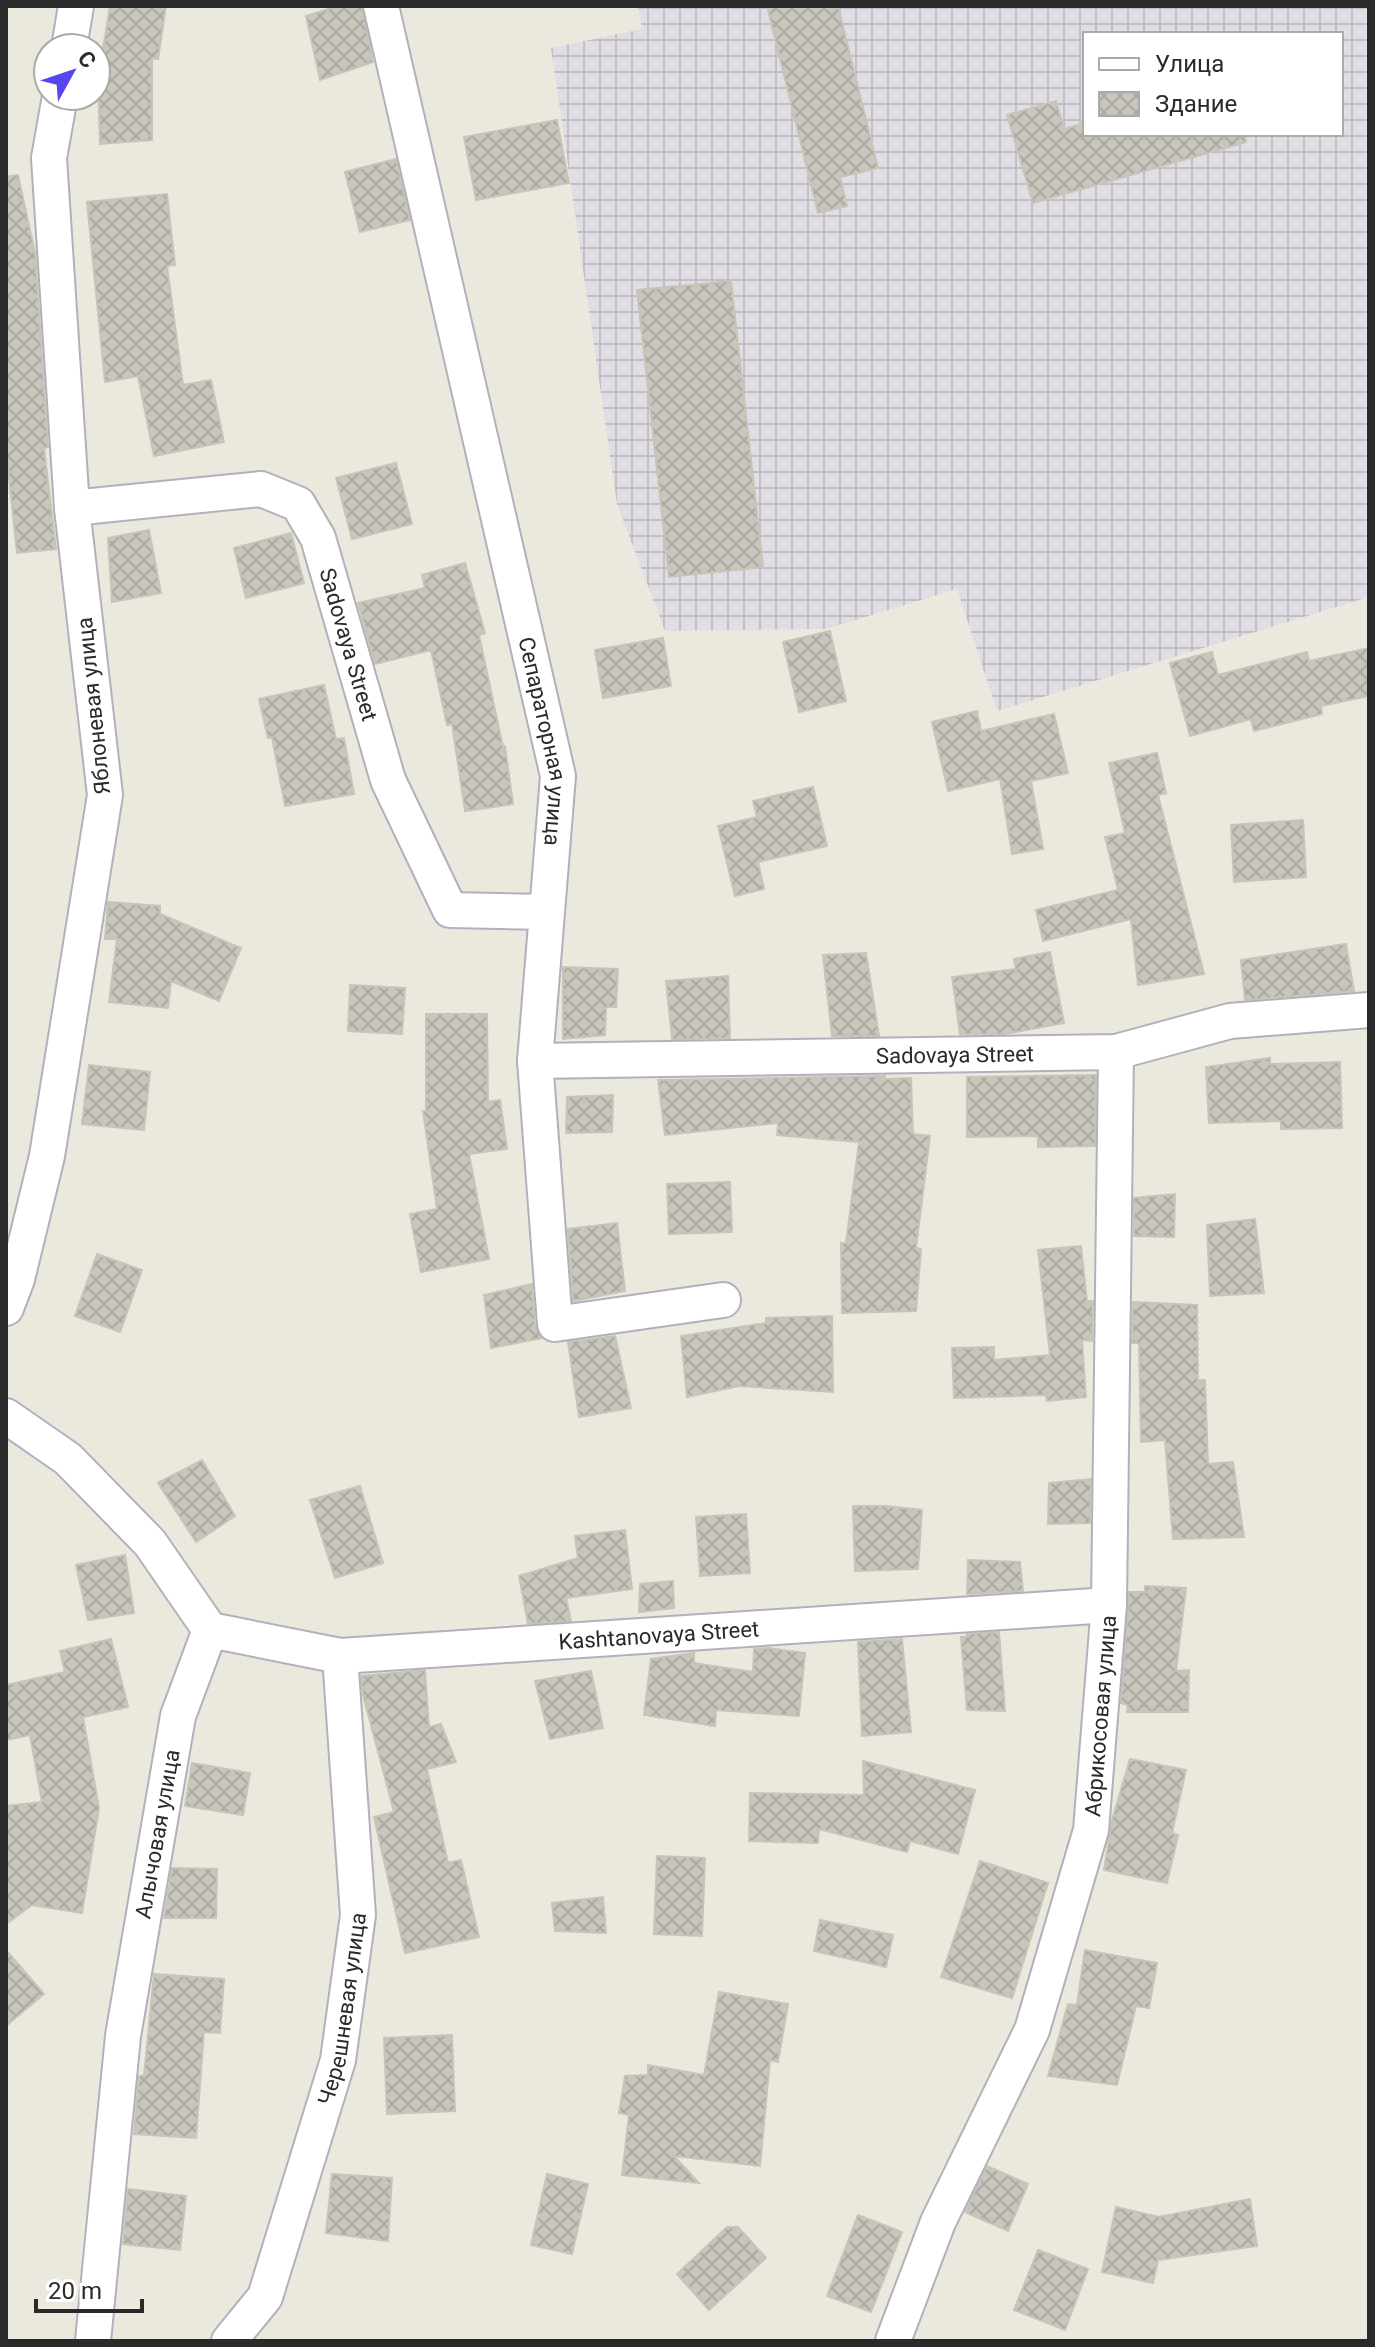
<svg xmlns="http://www.w3.org/2000/svg" width="1375" height="2347" font-family="Roboto,sans-serif">
  <style>
    .industrial { fill: url(#industrial-grid); fill-rule: evenodd }
    .building { fill: url(#building-cross-hatch); stroke: #c7c5b7; stroke-width: 2 }
    .lines { fill: none; stroke-linecap: round; stroke-linejoin: round }
    .minor-casing { stroke: #b2b0bd; stroke-width: 38 }
    .minor { stroke: #fff; stroke-width: 34 }
    .labels { text-anchor: middle; stroke-width: 6; stroke-linejoin: round; paint-order: stroke }
    .street-label { font-size: 22px; fill: #2a2a2a; stroke: #fff }
  </style>
  <defs>
    <pattern id="industrial-grid" width="8" height="8" patternUnits="userSpaceOnUse" patternTransform="scale(2)"><rect width="8" height="8" fill="#e1dde4"/><path d="M0 4h8M4 0v8" fill="none" stroke="#c1bec4"/></pattern>
    <pattern id="building-cross-hatch" width="8" height="8" patternUnits="userSpaceOnUse" patternTransform="scale(2)"><rect width="8" height="8" fill="#c7c5bc"/><path d="M0 0l8 8M0 8l8-8" fill="none" stroke="#aba9a2"/></pattern>
  </defs>
  <rect width="100%" height="100%" fill="#ebe9dd"/>
  <path class="industrial" d="M638,6h731v591l-372,114 -40,-122 -131,40 -161,2 -48,-127 -66,-456 91,-19zM1085,34h256v100h-256z"/>
  <path class="building" d="M110,6h56l-8,53 -6,-1v82l-52,4 -2,-65z
    M338,6h24l11,56 -53,18 -14,-64z
    M767,6h71l40,162 -38,9 7,29 -29,7z
    M1056,101l8,28 21,-6v11h160l1,8 -213,61 -26,-88z
    M557,120l12,63 -93,17 -12,-63z
    M396,159l14,61 -50,12 -15,-60z
    M18,175l17,78 13,194 -4,1 12,101 -39,4 -11,-104v-272z
    M167,194l8,71 -8,1 16,119 28,-5 13,62 -70,14 -16,-80 -33,6 -18,-180z
    M731,281l32,286 -94,10 -32,-287z
    M396,463l16,61 -60,15 -16,-61z
    M149,530l12,63 -49,9 -4,-64z
    M291,533l13,50 -58,15 -12,-50z
    M465,563l20,70 -6,2 24,112 2,-1 8,58 -48,7 -13,-87 -5,1 -16,-75 -56,14 -17,-61 67,-15 -3,-13z
    M830,631l16,70 -47,11 -16,-70z
    M663,638l8,48 -68,12 -8,-48z
    M1369,648v48l-48,10 1,8 -68,17 -3,-12 -61,17 -20,-73 42,-11 6,23 89,-23 2,9z
    M324,685l12,54 8,-1 10,56 -69,12 -13,-69 -4,1 -9,-39z
    M977,711l4,20 73,-17 14,59 -37,8 12,68 -31,5 -12,-75 -52,12 -16,-69z
    M1157,753l9,40 -8,2 46,179 -66,11 -7,-66 -88,22 -7,-31 82,-20 -13,-53 20,-4 -16,-70z
    M813,787l14,59 -69,16 6,27 -29,7 -17,-70 39,-9 -4,-16z
    M1303,820l3,57 -72,5 -3,-57z
    M108,902l52,4v8l81,34 -22,53 -48,-20 -3,27 -59,-6 8,-63h-12z
    M1346,944l8,47 -109,9 -4,-40z
    M1050,952l14,71 -59,11h-45l-8,-57 64,-8 -2,-10z
    M866,953l13,83h-47l-9,-81z
    M563,967l55,2 -2,38h-10l-1,28 -42,4z
    M728,976l2,62 -58,1 -6,-58z
    M350,985l55,3 -3,46 -54,-3z
    M426,1014h61l1,88 12,-2 7,49 -38,5 20,105 -68,13 -11,-58 27,-5 -14,-98h3z
    M1270,1058v6l70,-2 2,66 -61,1v-8l-72,2 -3,-56z
    M89,1065l61,7 -6,58 -62,-6z
    M1096,1075l-1,71 -57,1v-11l-71,1v-60z
    M885,1076v3l26,-1 2,56 17,2 -14,112 5,1 -5,62 -74,2 -1,-70h5l13,-101 -82,-7 1,-12 -113,12 -7,-55z
    M613,1095l-1,37 -46,1 1,-36z
    M730,1182l2,50 -63,2 -2,-50z
    M1175,1194l-1,43 -40,-1v-38z
    M1255,1219l9,74 -54,3 -3,-71z
    M617,1223l8,68 -52,10 -5,-72z
    M1081,1246l6,55h6l-1,40 -10,-1 4,57 -39,4 -1,-6 -92,3 -2,-50 42,-1v13l56,-5 -12,-105z
    M97,1254l45,16 -22,62 -45,-16z
    M532,1284l3,42 7,12 -51,10 -7,-53z
    M1133,1302l64,3 1,75h7l3,84 25,-2 11,75 -71,2 -8,-99 -24,2 -2,-99h-7z
    M832,1316l1,76 -94,-6 -52,11 -6,-61 85,-13v-5z
    M615,1336l16,72 -52,9 -11,-75z
    M202,1460l33,56 -39,26 -38,-59z
    M1091,1479l-1,44 -42,1 1,-41z
    M360,1486l23,77 -48,15 -25,-78z
    M853,1506h33l36,4 -4,59 -63,2z
    M746,1514l4,59 -50,3 -4,-59z
    M625,1530l7,59 -66,9 5,23 -43,3 -9,-48 59,-18 -3,-22z
    M125,1555l9,58 -46,7 -12,-55z
    M968,1560l52,2 3,29 -56,3z
    M673,1581l1,27 -35,4 1,-28z
    M1145,1586l41,2 -10,83 13,-1 -1,42h-61l1,-7 -7,-2 8,-111h16z
    M999,1632l6,79 -38,-1 -6,-73h6v-3z
    M111,1639l17,68 -45,10 16,91 -17,105 -50,-8 -26,19v-118l36,-4 -12,-67 -24,5v-55l59,-13 -5,-21z
    M902,1639l9,93 -49,4 -4,-94z
    M768,1648l37,5 -6,63 -83,-6 -1,16 -71,-11 7,-56 43,-6v10l59,9 1,-23z
    M425,1670l4,57 12,-3 15,38 -29,7 21,94 13,-3 18,77 -74,16 -31,-136 20,-5 -31,-117 -2,-19z
    M591,1671l12,57 -53,11 -15,-58z
    M1130,1759l56,11 -14,63 6,2 -11,48 -63,-13 8,-50z
    M863,1761l112,29 -17,64 -48,-13 -3,11 -88,-23 -1,14 -69,-2 1,-48 114,2z
    M192,1763l58,10 -7,42 -58,-9z
    M657,1856l48,2 -3,78 -48,-2z
    M980,1861l68,22 -36,115 -71,-21z
    M172,1868l45,1 -1,49h-52z
    M603,1897l3,36 -51,-2 -3,-28z
    M820,1920l73,15 -7,32 -72,-16z
    M6,1950l38,44 -38,32z
    M1085,1950l72,13 -8,45 -13,-2 -19,79 -69,-9 20,-72 9,1z
    M154,1974l70,5 -4,54 -16,-1 -8,106 -62,-4 5,-58h5z
    M719,1992l69,12 -10,58 -8,-2 -10,106 -86,-10 25,27 -77,-8 7,-60 -10,-2 6,-37 23,-1v-10l56,10z
    M452,2035l3,76 -68,3 -3,-76z
    M987,2166l41,18 -20,47 -43,-19z
    M332,2174l60,4 -4,63 -62,-8z
    M547,2174l41,10 -16,70 -41,-9z
    M128,2189l58,7 -6,54 -57,-6z
    M1250,2199l7,47 -99,14 -5,23 -51,-11 14,-65 43,10z
    M858,2215l44,17 -31,80 -44,-16z
    M727,2227h11l28,31 -57,52 -32,-36z
    M1038,2250l50,19 -23,61 -51,-20z"/>
  <g class="lines">
    <g class="minor-casing">
      <g id="minor">
        <path id="s1" d="M381,6l177,770 -23,285 20,263 168,-24"/>
        <path d="M69,48l7,-42"/>
        <path id="s2" d="M72,508l189,-19 37,15 20,34 70,242 62,130 96,2"/>
        <path id="s3" d="M535,1061l581,-9 114,-31 139,-11"/>
        <path d="M6,1308l11,-29 30,-123 58,-361 -33,-287 -23,-350 11,-62"/>
        <path d="M6,1416l62,43 82,84 60,87 -32,86 -55,320 -30,305"/>
        <path id="s4" d="M210,1630l130,26 769,-51"/>
        <path id="s5" d="M229,2341l36,-44 73,-237 20,-145 -18,-259"/>
        <path id="s6" d="M893,2341l45,-119 94,-192 59,-200 18,-225 7,-553"/>
      </g>
    </g>
    <use href="#minor" class="minor"/>
  </g>
  <g class="labels">
    <g class="street-label">
      <text dy="8" stroke="none"><textPath href="#s2" startOffset="380">Sadovaya Street</textPath></text>
      <text transform="translate(93 706) rotate(-96)" y="8">Яблоневая улица</text>
      <text dy="8" stroke="none"><textPath href="#s1" startOffset="754">Сепараторная улица</textPath></text>
      <text dy="8" stroke="none"><textPath href="#s3" startOffset="420">Sadovaya Street</textPath></text>
      <text dy="8" stroke="none"><textPath href="#s4" startOffset="452">Kashtanovaya Street</textPath></text>
      <text dy="8" stroke="none"><textPath href="#s6" startOffset="664">Абрикосовая улица</textPath></text>
      <text transform="translate(157 1834) rotate(-80)" y="8">Алычовая улица</text>
      <text dy="8" stroke="none"><textPath href="#s5" startOffset="356">Черешневая улица</textPath></text>
    </g>
  </g>
  <rect width="1375" height="2347" fill="none" stroke="#2a2a2a" stroke-width="16"/>
  <rect x="1083" y="32" width="260" height="104" fill="#ffffff" stroke="#aaaaaa" stroke-width="2"/>
  <rect x="1099" y="58" width="40" height="12" fill="#ffffff" stroke="#aaaaaa" stroke-width="2"/>
  <text x="1155" y="72" font-size="24" fill="#2a2a2a">Улица</text>
  <rect x="1099" y="92" width="40" height="24" fill="url(#building-cross-hatch)" stroke="#aaaaaa" stroke-width="2"/>
  <text x="1155" y="112" font-size="24" fill="#2a2a2a">Здание</text>
  <g transform="translate(72 72) rotate(50)"><circle r="38" fill="#ffffff" stroke="#aaaaaa" stroke-width="2"/>
  <path d="M0-6L14 30L0 20L-14 30Z" fill="#5546ef"/>
  <text y="-12" font-size="22" font-weight="bold" text-anchor="middle" fill="#2a2a2a">С</text>
  </g>
  <path d="M36 2299v12h106v-12" fill="none" stroke="#2a2a2a" stroke-width="4"/>
  <text x="48" y="2299" font-size="24" fill="#2a2a2a" stroke="#ffffff" stroke-width="6" paint-order="stroke">20 m</text>
</svg>
